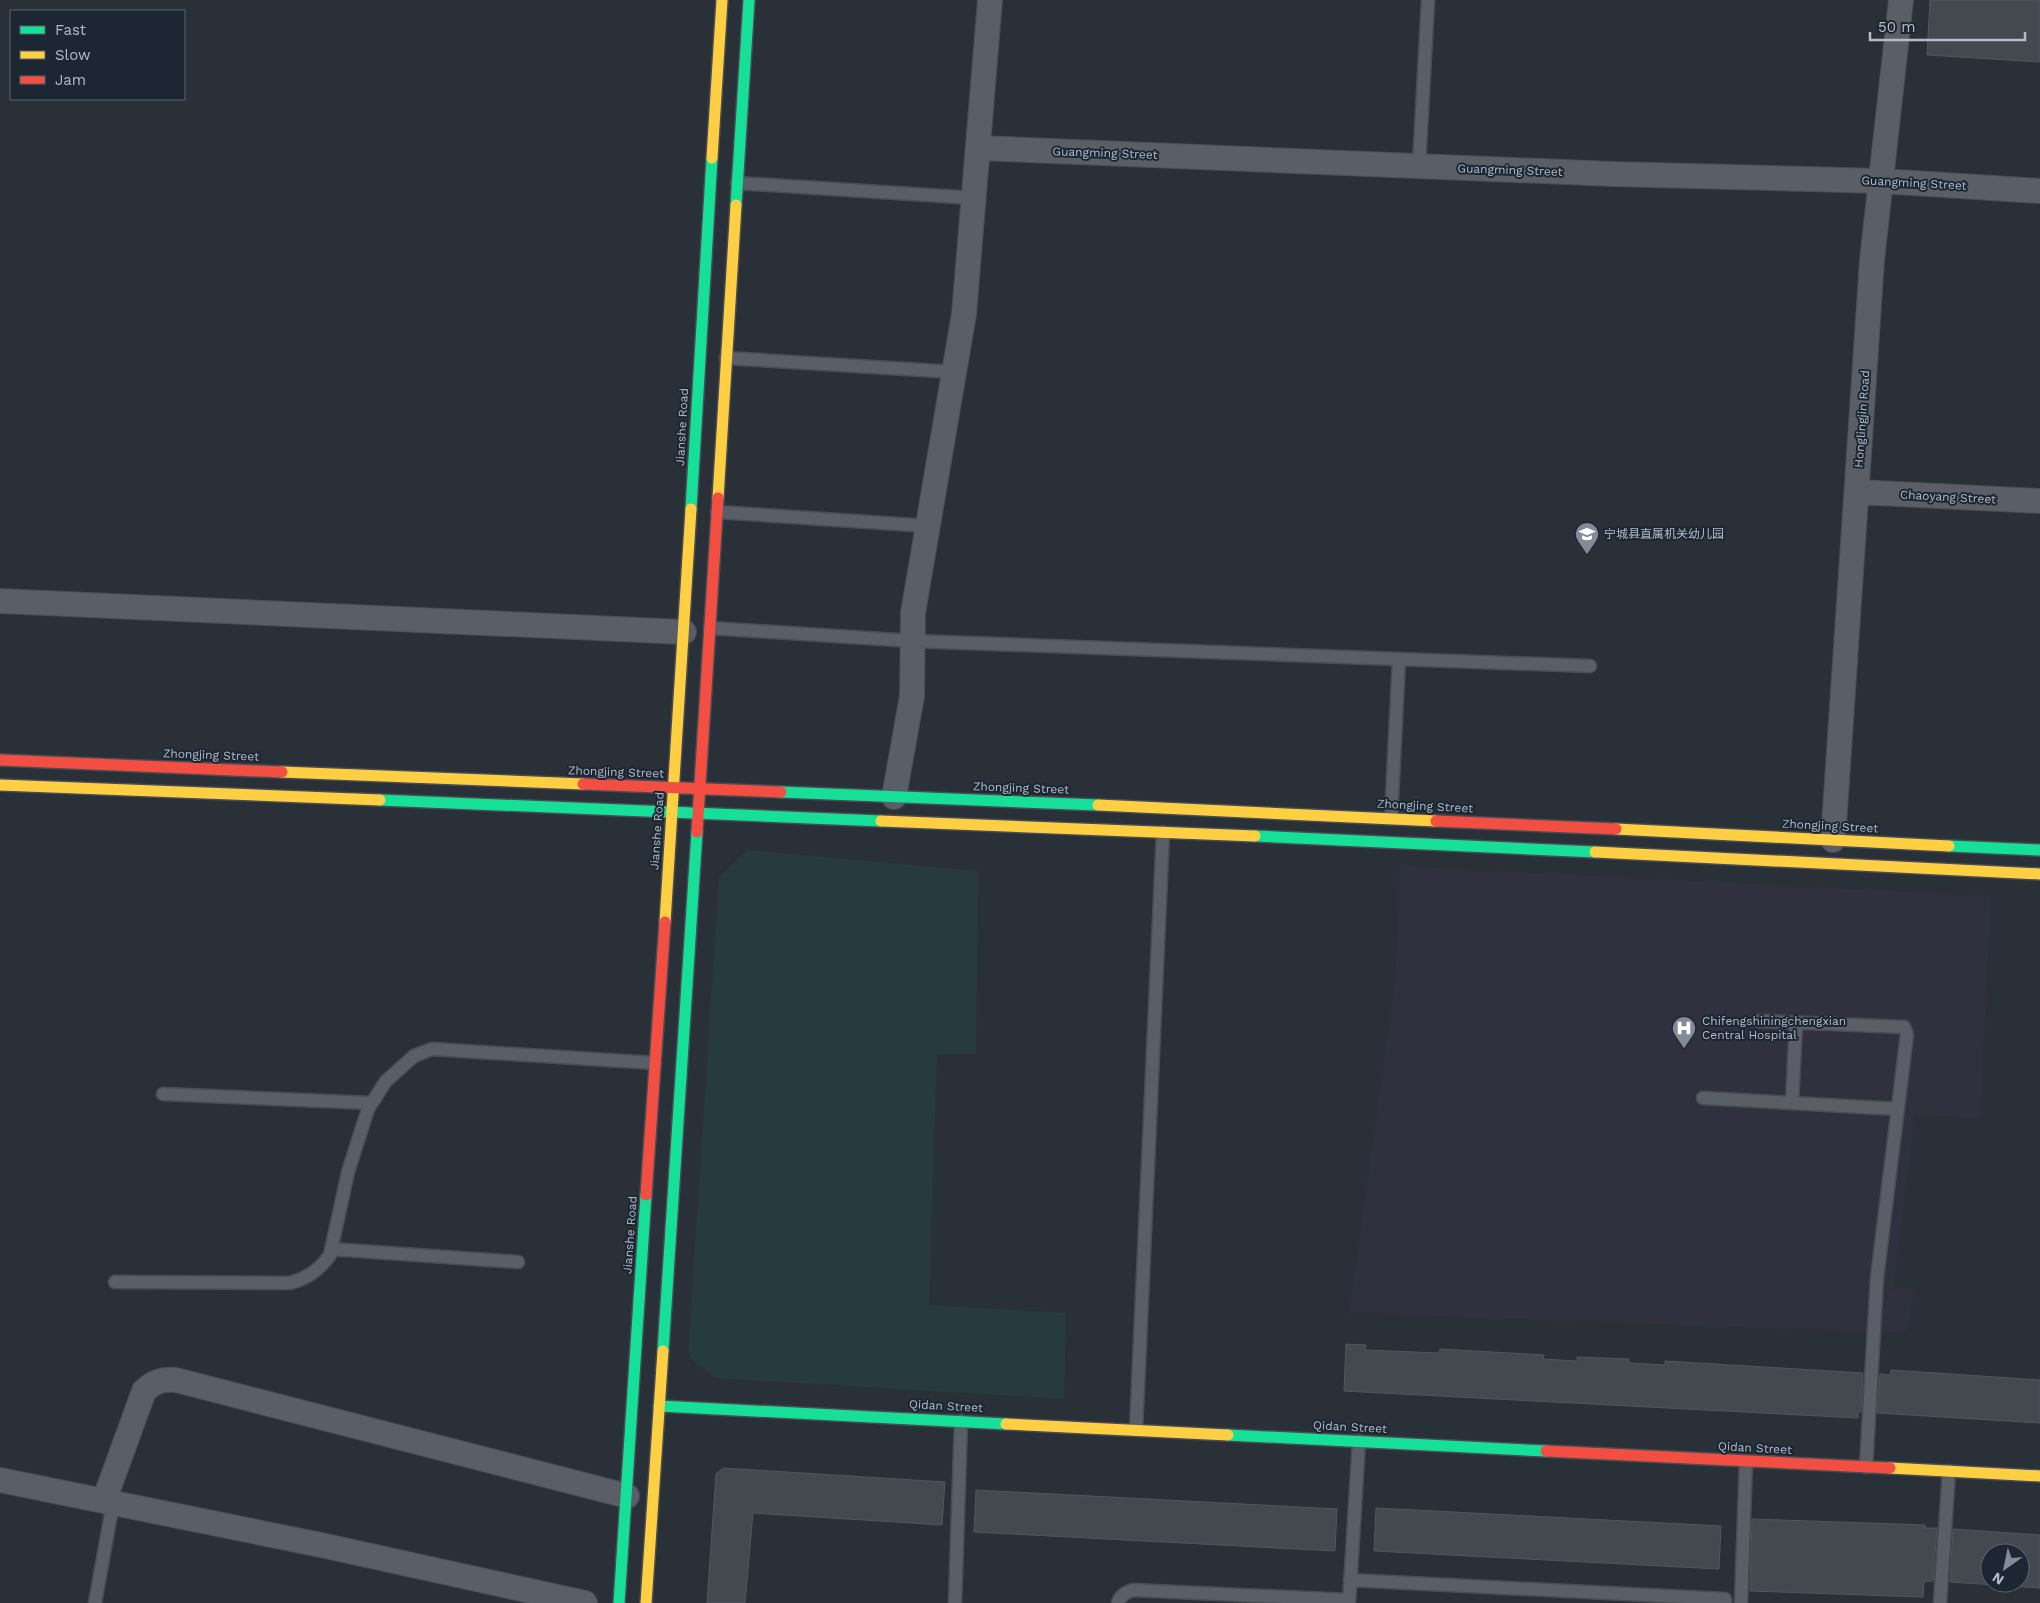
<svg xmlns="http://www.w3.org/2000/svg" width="2040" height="1603" font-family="'Work Sans','Noto Sans SC',sans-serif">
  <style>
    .medical { fill: #31303e }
    .green { fill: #273a3e }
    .building { fill: #444950; stroke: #52575f; fill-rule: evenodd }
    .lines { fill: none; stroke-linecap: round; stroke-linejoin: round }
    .lane-casing { stroke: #484c53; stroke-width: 15 }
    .street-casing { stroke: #484c53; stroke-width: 26 }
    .fast-casing { stroke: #484c53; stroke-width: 14 }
    .slow-casing { stroke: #484c53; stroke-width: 14 }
    .jam-casing { stroke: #484c53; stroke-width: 14 }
    .lane { stroke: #5a5e66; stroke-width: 12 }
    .street { stroke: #5a5e66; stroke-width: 24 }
    .fast { stroke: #16e098; stroke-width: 11 }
    .slow { stroke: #ffcf43; stroke-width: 11 }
    .jam { stroke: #f24e42; stroke-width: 11 }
    .labels { text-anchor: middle; stroke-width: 4; stroke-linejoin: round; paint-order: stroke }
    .street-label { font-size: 12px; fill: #b4bcc9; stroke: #1d2633 }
    .poi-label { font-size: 12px; fill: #b4bcc9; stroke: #1d2633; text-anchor: start }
  </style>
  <rect width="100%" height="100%" fill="#2a3038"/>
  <path class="medical" d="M1400,866l591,30 -11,222 -65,-3 -22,175h21l-7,43 -558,-20 46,-330z"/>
  <path class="green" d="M747,850l231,21 -2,183h-39l-8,251 137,8 -2,86 -349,-21 -22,-17 -5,-8 31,-476z"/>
  <path class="building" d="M1930,0h110v62l-113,-7z
    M1346,1344l20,1 -1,5 74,3 1,-4 104,6 -1,4 34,2v-4l52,2v4l36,2v-4l198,12 -2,39h-3v6l-514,-27z
    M1891,1370l149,10v43l-163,-10 3,-39 10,1z
    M723,1468l222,14 -3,43 -189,-12 -8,90h-38l9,-129z
    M976,1490l361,19 -2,42 -361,-19z
    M1376,1508l345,18 -2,43 -345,-18z
    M1752,1519l173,6v3h12l-4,53h-9l-1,16 -173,-6z
    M1953,1529l87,6v53l-90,-6zM1990,1553h30v30h-30z"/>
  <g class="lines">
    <g class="lane-casing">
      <path id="lane" d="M1419,166l9,-166
        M737,183l238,15
        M726,358l229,14
        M717,512l212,14
        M710,628l203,13 677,25
        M1391,818l8,-159
        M1759,1021l145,6 3,7 -30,244 -11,189
        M163,1094l208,9
        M1703,1098l195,11
        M1792,1103l4,-80
        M331,1249l187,13
        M115,1282l175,1c18,-5 29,-13 40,-28l18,-83 20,-63 18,-28 28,-25 18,-7 223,14
        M1136,1430l27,-598
        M1350,1580l375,19v4
        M95,1603l18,-100
        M955,1603l6,-182
        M1118,1603c2,-7 8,-11 15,-13l216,10
        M1349,1603l10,-162
        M1741,1603l5,-142
        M1940,1603l9,-132"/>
    </g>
    <g class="street-casing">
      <path id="street" d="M979,148l634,26 268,7 159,10
        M1857,492l183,9
        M0,601l684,31
        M894,797l18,-101 1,-83 51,-299 26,-314
        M1833,840l39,-580 29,-260
        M0,1480l321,65 264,58
        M104,1501l40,-110c10,-10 19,-12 32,-11l451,116"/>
    </g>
    <g class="fast-casing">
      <path id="fast" d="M736,205l13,-205
        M691,509l21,-351
        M781,792l317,13
        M380,800l501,21
        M1255,836l340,16
        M1949,846l91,4
        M663,1351l34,-519
        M659,1406l347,18
        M1228,1435l318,16
        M619,1603l27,-408"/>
    </g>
    <g class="slow-casing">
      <path id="slow" d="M712,158l10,-158
        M718,498l18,-293
        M282,772l301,12
        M0,785l380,15
        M1098,805l338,16
        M881,821l374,15
        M1616,829l333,17
        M1595,852l445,22
        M665,922l26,-413
        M1006,1424l222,11
        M1890,1468l150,8
        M646,1603l17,-252"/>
    </g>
    <g class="jam-casing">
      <path id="jam" d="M0,760l282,12
        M583,784l198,8
        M1436,821l180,8
        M697,832l21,-334
        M646,1195l19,-273
        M1546,1451l344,17"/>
    </g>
    <use href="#lane" class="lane"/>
    <use href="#street" class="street"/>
    <use href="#fast" class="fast"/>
    <use href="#slow" class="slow"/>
    <use href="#jam" class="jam"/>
  </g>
  <defs>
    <g id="school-pin" transform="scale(1.25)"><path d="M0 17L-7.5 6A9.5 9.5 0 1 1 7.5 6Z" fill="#848b96" stroke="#1d2633"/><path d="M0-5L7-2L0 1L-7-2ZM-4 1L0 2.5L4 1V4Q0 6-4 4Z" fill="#fff"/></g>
    <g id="hospital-pin" transform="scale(1.25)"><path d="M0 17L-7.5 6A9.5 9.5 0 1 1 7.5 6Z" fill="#848b96" stroke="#1d2633"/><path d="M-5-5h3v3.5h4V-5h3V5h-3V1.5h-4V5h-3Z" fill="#fff"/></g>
  </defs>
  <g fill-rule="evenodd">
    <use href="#school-pin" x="1587" y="534"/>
    <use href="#hospital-pin" x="1684" y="1028"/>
  </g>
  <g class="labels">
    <g class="street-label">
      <text transform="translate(1105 153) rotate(2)" y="4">Guangming Street</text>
      <text transform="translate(1510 170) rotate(2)" y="4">Guangming Street</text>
      <text transform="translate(1914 183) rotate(3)" y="4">Guangming Street</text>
      <text transform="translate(1862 419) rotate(-86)" y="4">Honglingjin Road</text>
      <text transform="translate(682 427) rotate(-87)" y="4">Jianshe Road</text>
      <text transform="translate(1948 497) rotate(3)" y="4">Chaoyang Street</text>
      <text transform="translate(211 755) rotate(2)" y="4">Zhongjing Street</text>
      <text transform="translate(616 772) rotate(2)" y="4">Zhongjing Street</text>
      <text transform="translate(1021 788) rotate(2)" y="4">Zhongjing Street</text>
      <text transform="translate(1425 806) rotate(3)" y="4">Zhongjing Street</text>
      <text transform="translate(1830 826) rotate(3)" y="4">Zhongjing Street</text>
      <text transform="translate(657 831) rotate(-86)" y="4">Jianshe Road</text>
      <text transform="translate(630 1235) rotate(-86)" y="4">Jianshe Road</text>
      <text transform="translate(946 1406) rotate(3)" y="4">Qidan Street</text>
      <text transform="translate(1350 1427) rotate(3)" y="4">Qidan Street</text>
      <text transform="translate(1755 1448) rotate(3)" y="4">Qidan Street</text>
    </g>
    <g class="poi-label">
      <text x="1604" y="538">宁城县直属机关幼儿园</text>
      <text x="1702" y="1025">Chifengshiningchengxian<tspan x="1702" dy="14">Central Hospital</tspan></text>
    </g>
  </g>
  <rect x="10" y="10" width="175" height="90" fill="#1d2633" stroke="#59626f"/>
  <rect x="20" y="26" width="25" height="8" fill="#16e098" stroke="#59626f"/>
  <text x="55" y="35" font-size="15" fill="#b4bcc9">Fast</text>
  <rect x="20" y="51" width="25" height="8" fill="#ffcf43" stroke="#59626f"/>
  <text x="55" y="60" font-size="15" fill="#b4bcc9">Slow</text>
  <rect x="20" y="76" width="25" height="8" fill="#f24e42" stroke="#59626f"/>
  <text x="55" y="85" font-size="15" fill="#b4bcc9">Jam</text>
  <g transform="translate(2005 1568) rotate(213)"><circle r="24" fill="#1d2633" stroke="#59626f"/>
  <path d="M0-4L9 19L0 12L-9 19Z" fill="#848b96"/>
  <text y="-8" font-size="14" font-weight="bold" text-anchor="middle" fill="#b4bcc9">N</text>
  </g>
  <path d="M1870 32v8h155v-8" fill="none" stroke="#b4bcc9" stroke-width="2.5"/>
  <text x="1878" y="32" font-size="15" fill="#b4bcc9" stroke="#1d2633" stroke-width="4" paint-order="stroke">50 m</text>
</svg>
